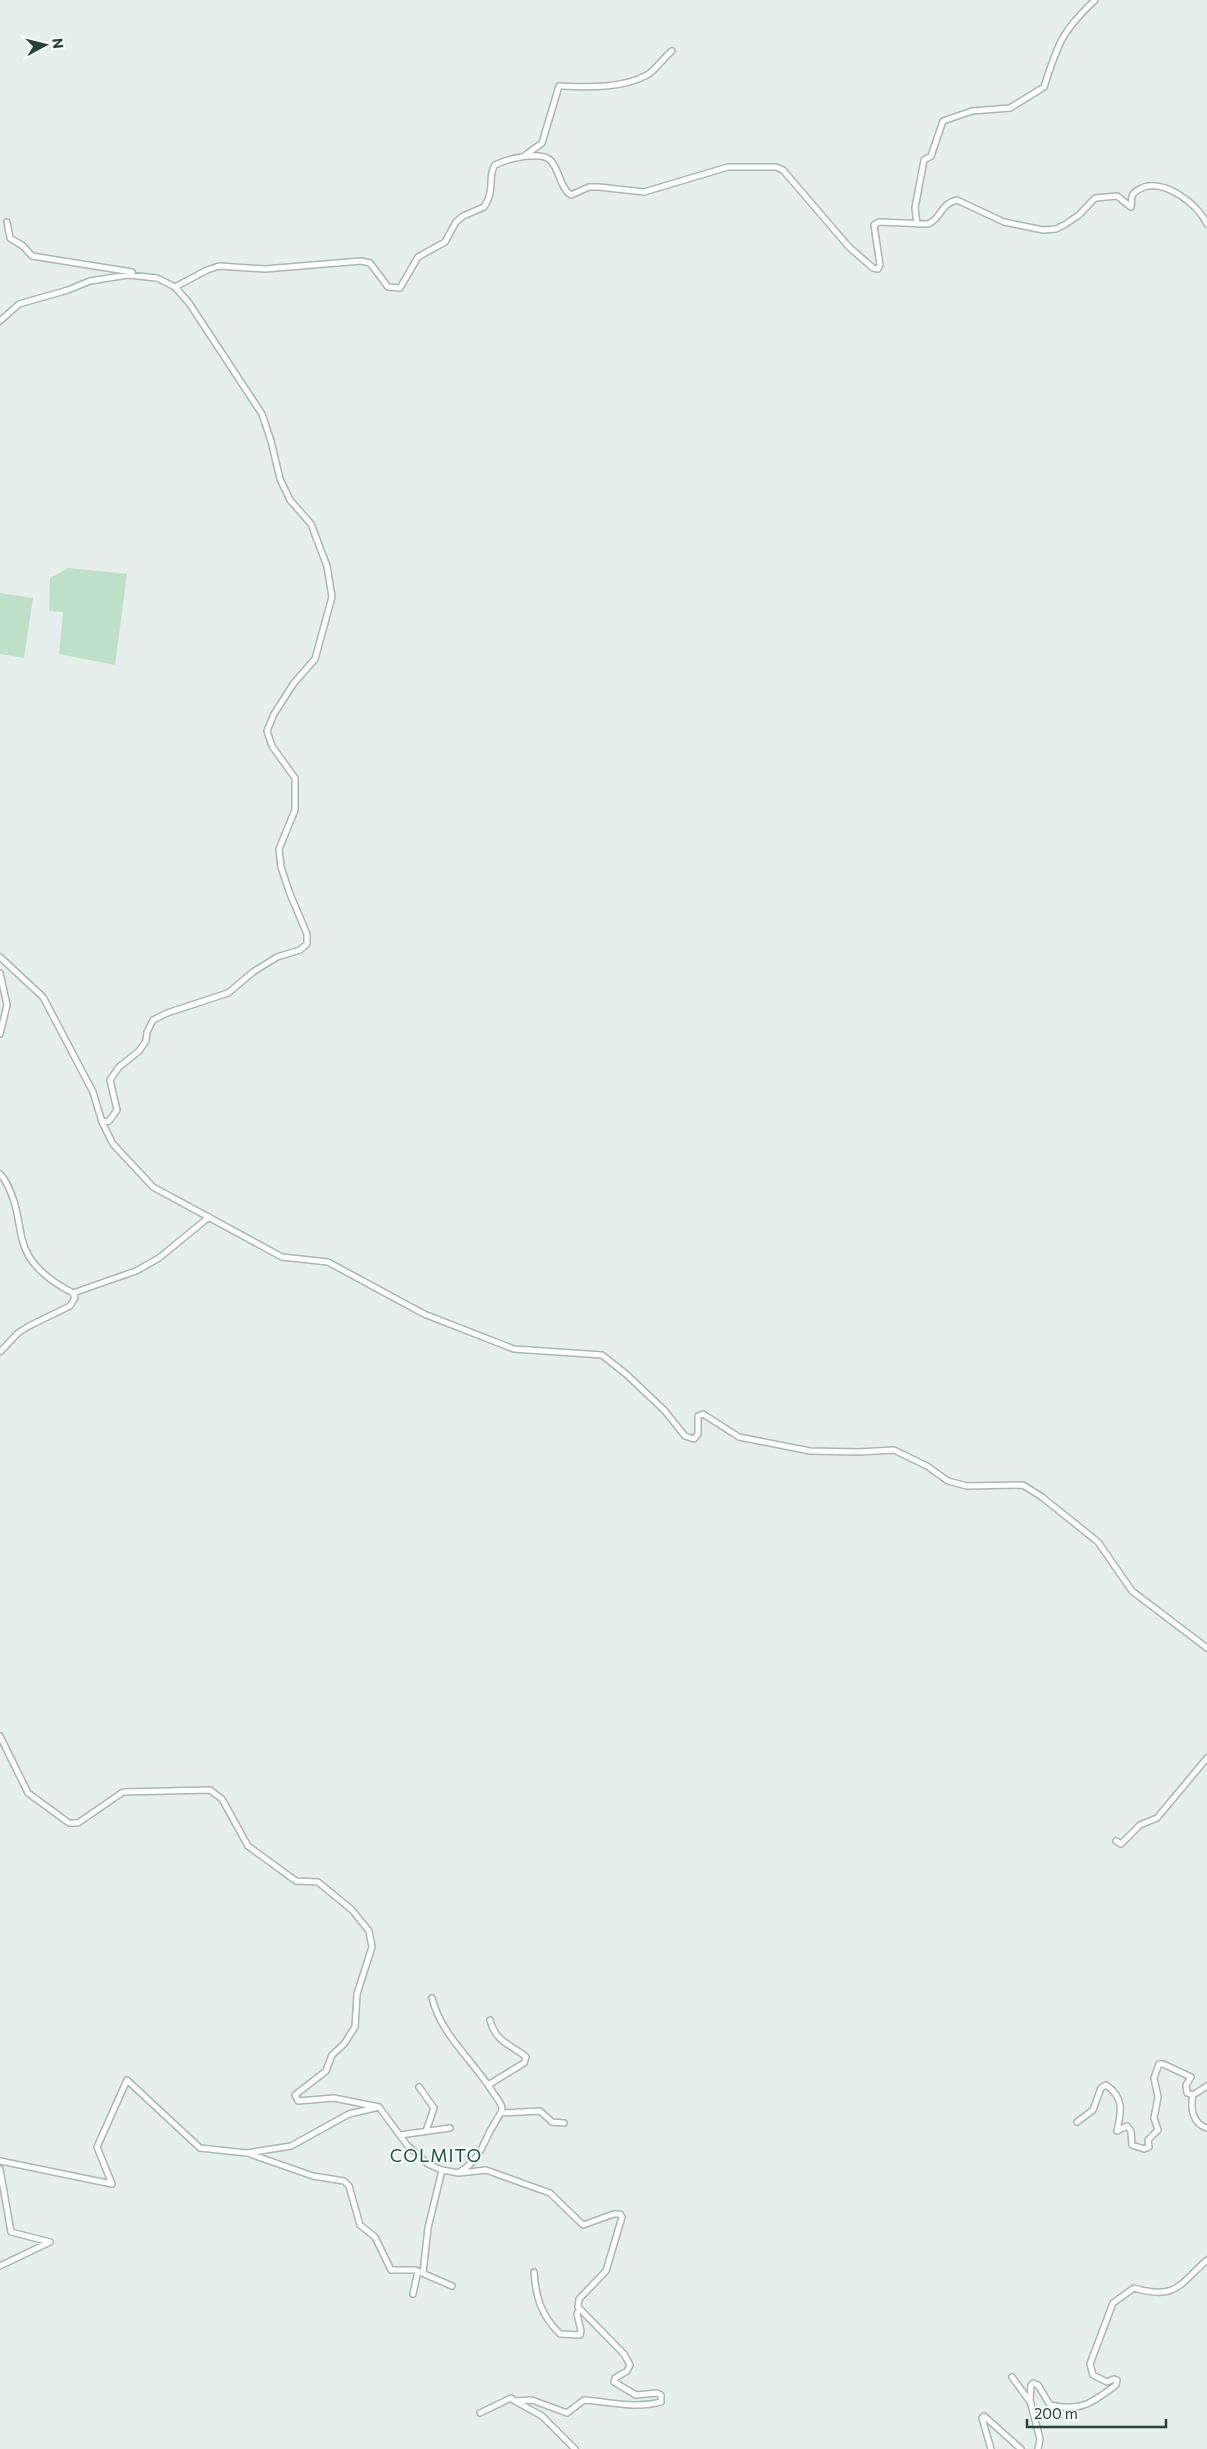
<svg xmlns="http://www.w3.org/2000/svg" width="1207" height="2449" font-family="Commissioner,sans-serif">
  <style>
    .green { fill: #bfe0c8 }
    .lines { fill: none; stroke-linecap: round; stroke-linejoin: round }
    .minor-casing { stroke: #a8b8b2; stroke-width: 8 }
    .minor { stroke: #fff; stroke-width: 5 }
    .labels { text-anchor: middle; stroke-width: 4; stroke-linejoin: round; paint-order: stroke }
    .quarter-label { font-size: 18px; letter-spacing: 1px; fill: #1f5548; stroke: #f7fbf9 }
  </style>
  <rect width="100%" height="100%" fill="#e6efeb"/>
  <path class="green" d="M68,568l59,6 -12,91 -56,-11 4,-42 -14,-1 1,-33z
    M0,593l33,5 -9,60 -24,-4z"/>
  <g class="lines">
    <g class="minor-casing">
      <path id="minor" d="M524,156l18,-13 17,-57c27,1 63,3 88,-11 8,-4 16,-17 25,-24
        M7,222l3,16 13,8 9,10 100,16
        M917,224l-2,-16 9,-48 7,-4 12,-35 29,-10 38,-3 34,-21c14,-43 17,-55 51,-87
        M175,287l32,-17 12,-4 46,3 96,-8 9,2 18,24 12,1 18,-31 27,-15 11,-20 7,-6 21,-9c12,-17 3,-31 11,-42 11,-6 47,-15 56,-4 9,10 9,27 20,34l18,-8h10l45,5 84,-25h48l7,3 66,77 24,21 5,1 2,-4 -6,-40 5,-3 49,2c13,-5 12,-20 29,-24l47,22 39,8 13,-1 8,-4 15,-10 16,-17 22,-2 14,11c1,-4 0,-7 1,-11 2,-5 8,-7 12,-9 23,-7 54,18 63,37
        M0,321l19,-17 49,-14 22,-9 38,-6 29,3 18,9 14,16 73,111 9,27 9,38 10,21 21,24 16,42 5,31 -17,62 -21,24 -20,31 -7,17 5,15 23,32v32l-16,39 2,18 9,27 17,40v10l-7,6 -23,7 -24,15 -25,21 -61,20 -14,7 -6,12 -1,9 -7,10 -20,16 -9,13 7,30 -8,11 -7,1
        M0,957l43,40 50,95 9,30 11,22 40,43 129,70 46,5 96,52 90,35 88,6 24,19 38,36 21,26 9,3 4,-5v-18l5,-2 36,23 71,14 48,1 36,-2 33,16 21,15 19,5 56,-1 19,12 56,45 34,49 75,57
        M0,973l7,32 -7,29
        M0,1174c8,8 10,17 14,27 4,13 5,25 8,38 6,26 28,42 51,54l2,5 -5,8 -41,20 -11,7 -18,19
        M73,1293l63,-22 23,-13 50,-41
        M0,1736l28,57 41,30h9l45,-31 87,-2 12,9 26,47 48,35 22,1 34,28 17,21 3,16 -15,47 -2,33 -11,17 -12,11 -6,16 -31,24 3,6 36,-3 45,9 28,38 21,19 14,6 17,3 27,-3 64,23 33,32 31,-11h6l2,3 -16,54 -27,28 -1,8 46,47 6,11 -3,6 -12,7 -1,4 22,13 21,-2 4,2v7c-27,7 -50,0 -77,-2l-17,13 -35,-13 -17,1 27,15 33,33
        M1116,1841l5,3 19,-19 17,-7 50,-60
        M432,1998c9,37 40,61 60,93 3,5 9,11 10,17 1,3 -12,22 -14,27 -6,14 -13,28 -27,36
        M488,2085l36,-22 2,-6c-15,-13 -30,-14 -36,-37
        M1207,2086l-14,9c-3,14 0,29 14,33
        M419,2087l15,21 -8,23
        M501,2113l39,-2 12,11 12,1
        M1077,2122l16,-12 8,-22 5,-3c19,13 15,27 11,46l10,-5 4,5 1,14 12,4 5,-2 -1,-7 10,-10 -4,-12 4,-21 -4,-19 5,-14h4l28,13 -5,8 1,8 6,2
        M400,2135l50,-7
        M250,2154l63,22 31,5 5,5 11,39 15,12 16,33h24l37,16
        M0,2161l112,23 -15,-37 30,-67 73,68 47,5 44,-7 58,-32 30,-7
        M0,2169l11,63 39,10 -50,24
        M534,2272c2,26 7,43 26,62l20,1 1,-4 -4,-17 2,-4
        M423,2273l5,-45 14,-58
        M413,2294l5,-23
        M1012,2377l19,26
        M480,2413l31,-15 4,3
        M991,2449l-9,-31 2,-2 37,33
        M1038,2449l2,-10 -10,-38 1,-16 2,-2 5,2 12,20c31,7 42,-2 66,-20l1,-5 -3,-1 -7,3 -14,-7 -3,-11 23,-61 21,-15c42,12 44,-2 73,-28"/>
    </g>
    <use href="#minor" class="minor"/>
  </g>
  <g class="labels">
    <g class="quarter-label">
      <text x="436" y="2162">COLMITO</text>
    </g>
  </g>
  <g transform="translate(45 45) rotate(83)" stroke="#f7fbf9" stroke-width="4" paint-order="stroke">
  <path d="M0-4L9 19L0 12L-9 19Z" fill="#24423a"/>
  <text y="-8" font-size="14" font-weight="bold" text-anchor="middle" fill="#24423a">N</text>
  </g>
  <path d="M1027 2419v8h139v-8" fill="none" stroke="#24423a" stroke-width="2.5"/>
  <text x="1034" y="2419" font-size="15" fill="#24423a" stroke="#f7fbf9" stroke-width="4" paint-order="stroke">200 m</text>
</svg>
